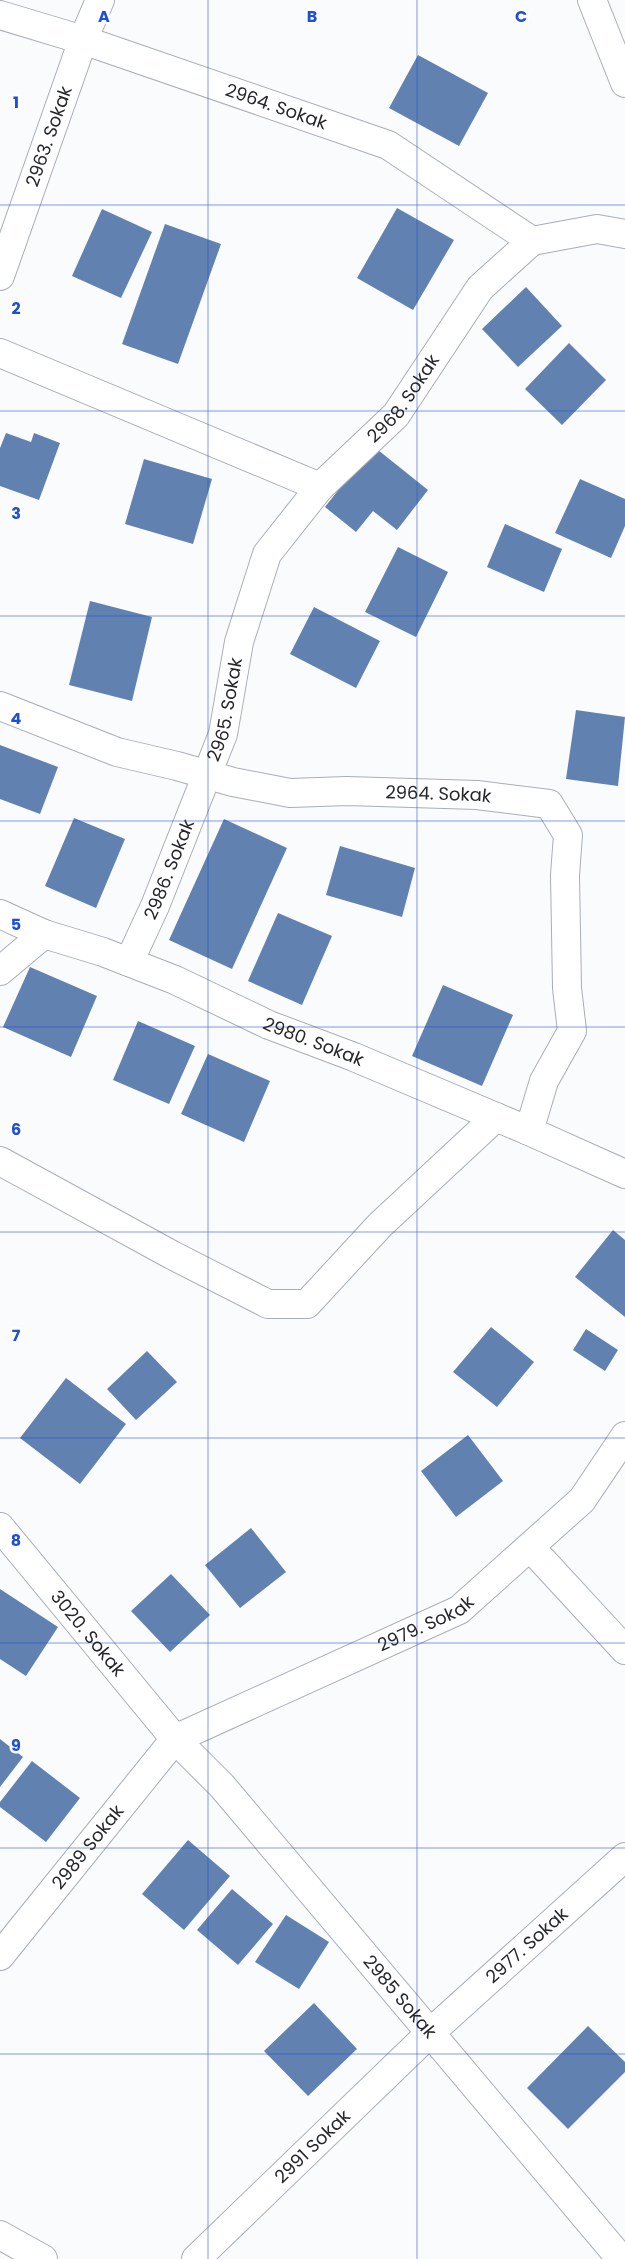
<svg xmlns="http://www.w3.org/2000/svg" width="625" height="2259" font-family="Poppins,sans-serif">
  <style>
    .building { fill: #6182b0 }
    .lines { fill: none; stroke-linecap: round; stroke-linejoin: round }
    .minor-casing { stroke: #a8aeb7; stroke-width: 30 }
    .tertiary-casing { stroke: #a8aeb7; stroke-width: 30 }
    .minor { stroke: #fff; stroke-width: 28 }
    .tertiary { stroke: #fff; stroke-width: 28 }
    .grid { fill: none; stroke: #1d4ed8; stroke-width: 1; stroke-opacity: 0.55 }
    .labels { text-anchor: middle; stroke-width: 5; stroke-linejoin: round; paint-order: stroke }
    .street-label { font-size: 18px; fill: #24262a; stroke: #fff }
    .grid-label { font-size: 16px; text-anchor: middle; font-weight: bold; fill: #1d4ed8; stroke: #fff; stroke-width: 5; stroke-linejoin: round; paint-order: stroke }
  </style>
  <rect width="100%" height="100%" fill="#fafbfd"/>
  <path class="building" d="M418,55l70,38 -29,53 -70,-38z
    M397,208l57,32 -41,70 -56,-32z
    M102,209l50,23 -31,66 -49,-22z
    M165,224l56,20 -43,120 -56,-20z
    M526,287l36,39 -44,41 -36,-38z
    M569,343l37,37 -44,45 -37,-36z
    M6,433l25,9 3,-9 26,10 -21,57 -39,-14v-38z
    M373,446l55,44 -31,40 -24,-19 -17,21 -31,-25z
    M144,459l68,20 -19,65 -68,-20z
    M580,479l45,20v27l-14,32 -56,-25z
    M505,524l57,25 -18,43 -57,-25z
    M398,547l50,25 -32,65 -51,-25z
    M90,601l62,16 -20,84 -63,-16z
    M314,607l66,34 -24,47 -66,-34z
    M576,710l49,7 -7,69 -52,-7z
    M0,745l58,22 -18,47 -40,-15z
    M74,818l51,21 -29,69 -51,-22z
    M224,819l63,29 -55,121 -63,-29z
    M340,846l75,22 -13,49 -76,-22z
    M278,913l54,23 -30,69 -54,-24z
    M30,967l67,29 -26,61 -68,-30z
    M443,985l70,30 -31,71 -70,-30z
    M138,1021l57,25 -26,58 -56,-24z
    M208,1054l62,27 -26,61 -63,-28z
    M613,1230l12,10v77l-50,-40z
    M491,1327l43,35 -37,45 -44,-35z
    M586,1329l32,21 -13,21 -32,-21z
    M147,1351l30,31 -41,38 -29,-31z
    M66,1378l60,46 -46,60 -60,-46z
    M468,1435l35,46 -47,36 -35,-46z
    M251,1528l35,44 -46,36 -35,-43z
    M171,1574l39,41 -40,37 -39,-41z
    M0,1589l58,38 -32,49 -26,-17z
    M0,1739l23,18 -23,30z
    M32,1761l48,37 -34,44 -46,-35v-5z
    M188,1840l42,36 -46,54 -42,-36z
    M232,1889l41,35 -35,41 -41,-35z
    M286,1915l43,27 -30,47 -44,-27z
    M314,2003l43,46 -49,47 -44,-45z
    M588,2026l37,36v10l-57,57 -41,-41z"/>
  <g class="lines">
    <g class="minor-casing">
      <g id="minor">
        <path id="s1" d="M0,15l83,25 305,105 144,96"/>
        <path id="s2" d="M0,276l83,-236 17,-40"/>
        <path d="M0,353l320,134"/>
        <path id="s3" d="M0,706l117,46 60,14 56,16 57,11 57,-2 130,4 72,9 19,31 -3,40 2,113 5,43 -28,50 -15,50"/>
        <path id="s4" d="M0,914l44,20 59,18 72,28 94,45 85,32 175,74 96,43"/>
        <path id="s5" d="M129,962l26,-56 68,-172 16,-92 28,-88 53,-67 76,-72 84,-127 52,-47 65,-12 28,5"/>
        <path d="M0,971l44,-37"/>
        <path d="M0,1161l172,94 96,49h39l73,-79 116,-108"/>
        <path d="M530,1547l95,103"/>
        <path id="s6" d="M0,1956l175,-217 47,47 399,473"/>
        <path d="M0,2235l43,24"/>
        <path id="s7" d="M196,2259l234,-226 195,-176"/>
      </g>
    </g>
    <g class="tertiary-casing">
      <g id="tertiary">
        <path d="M592,0l33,83"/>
        <path id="s8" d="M0,1527l175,212 284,-129 123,-110 43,-64"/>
      </g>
    </g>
    <use href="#minor" class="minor"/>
    <use href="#tertiary" class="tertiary"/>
  </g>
  <path class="grid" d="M208,0v2259M417,0v2259M0,205h625M0,411h625M0,616h625M0,821h625M0,1027h625M0,1232h625M0,1438h625M0,1643h625M0,1848h625M0,2054h625"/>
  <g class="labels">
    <g class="street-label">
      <text dy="6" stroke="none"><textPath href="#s1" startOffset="291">2964. Sokak</textPath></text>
      <text dy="6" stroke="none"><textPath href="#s2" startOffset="148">2963. Sokak</textPath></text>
      <text dy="6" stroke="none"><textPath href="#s5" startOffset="640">2968. Sokak</textPath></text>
      <text dy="6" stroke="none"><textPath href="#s5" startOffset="271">2965. Sokak</textPath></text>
      <text dy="6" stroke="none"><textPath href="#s3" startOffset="452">2964. Sokak</textPath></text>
      <text dy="6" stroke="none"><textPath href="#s5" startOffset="101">2986. Sokak</textPath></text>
      <text dy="6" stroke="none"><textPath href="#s4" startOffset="339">2980. Sokak</textPath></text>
      <text dy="6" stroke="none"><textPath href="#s8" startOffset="551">2979. Sokak</textPath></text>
      <text dy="6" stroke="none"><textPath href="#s8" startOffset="138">3020. Sokak</textPath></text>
      <text dy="6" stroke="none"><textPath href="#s6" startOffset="140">2989 Sokak</textPath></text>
      <text dy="6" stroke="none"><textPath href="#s7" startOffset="456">2977. Sokak</textPath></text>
      <text dy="6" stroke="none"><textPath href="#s6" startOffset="621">2985 Sokak</textPath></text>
      <text dy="6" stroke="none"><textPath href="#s7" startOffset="162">2991 Sokak</textPath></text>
    </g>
  </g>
  <g class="grid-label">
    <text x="104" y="22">A</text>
    <text x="312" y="22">B</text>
    <text x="521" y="22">C</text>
    <text x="16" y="108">1</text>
    <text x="16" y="314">2</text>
    <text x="16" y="519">3</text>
    <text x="16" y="724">4</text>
    <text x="16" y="930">5</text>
    <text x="16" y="1135">6</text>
    <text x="16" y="1341">7</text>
    <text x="16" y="1546">8</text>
    <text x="16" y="1751">9</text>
  </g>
</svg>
